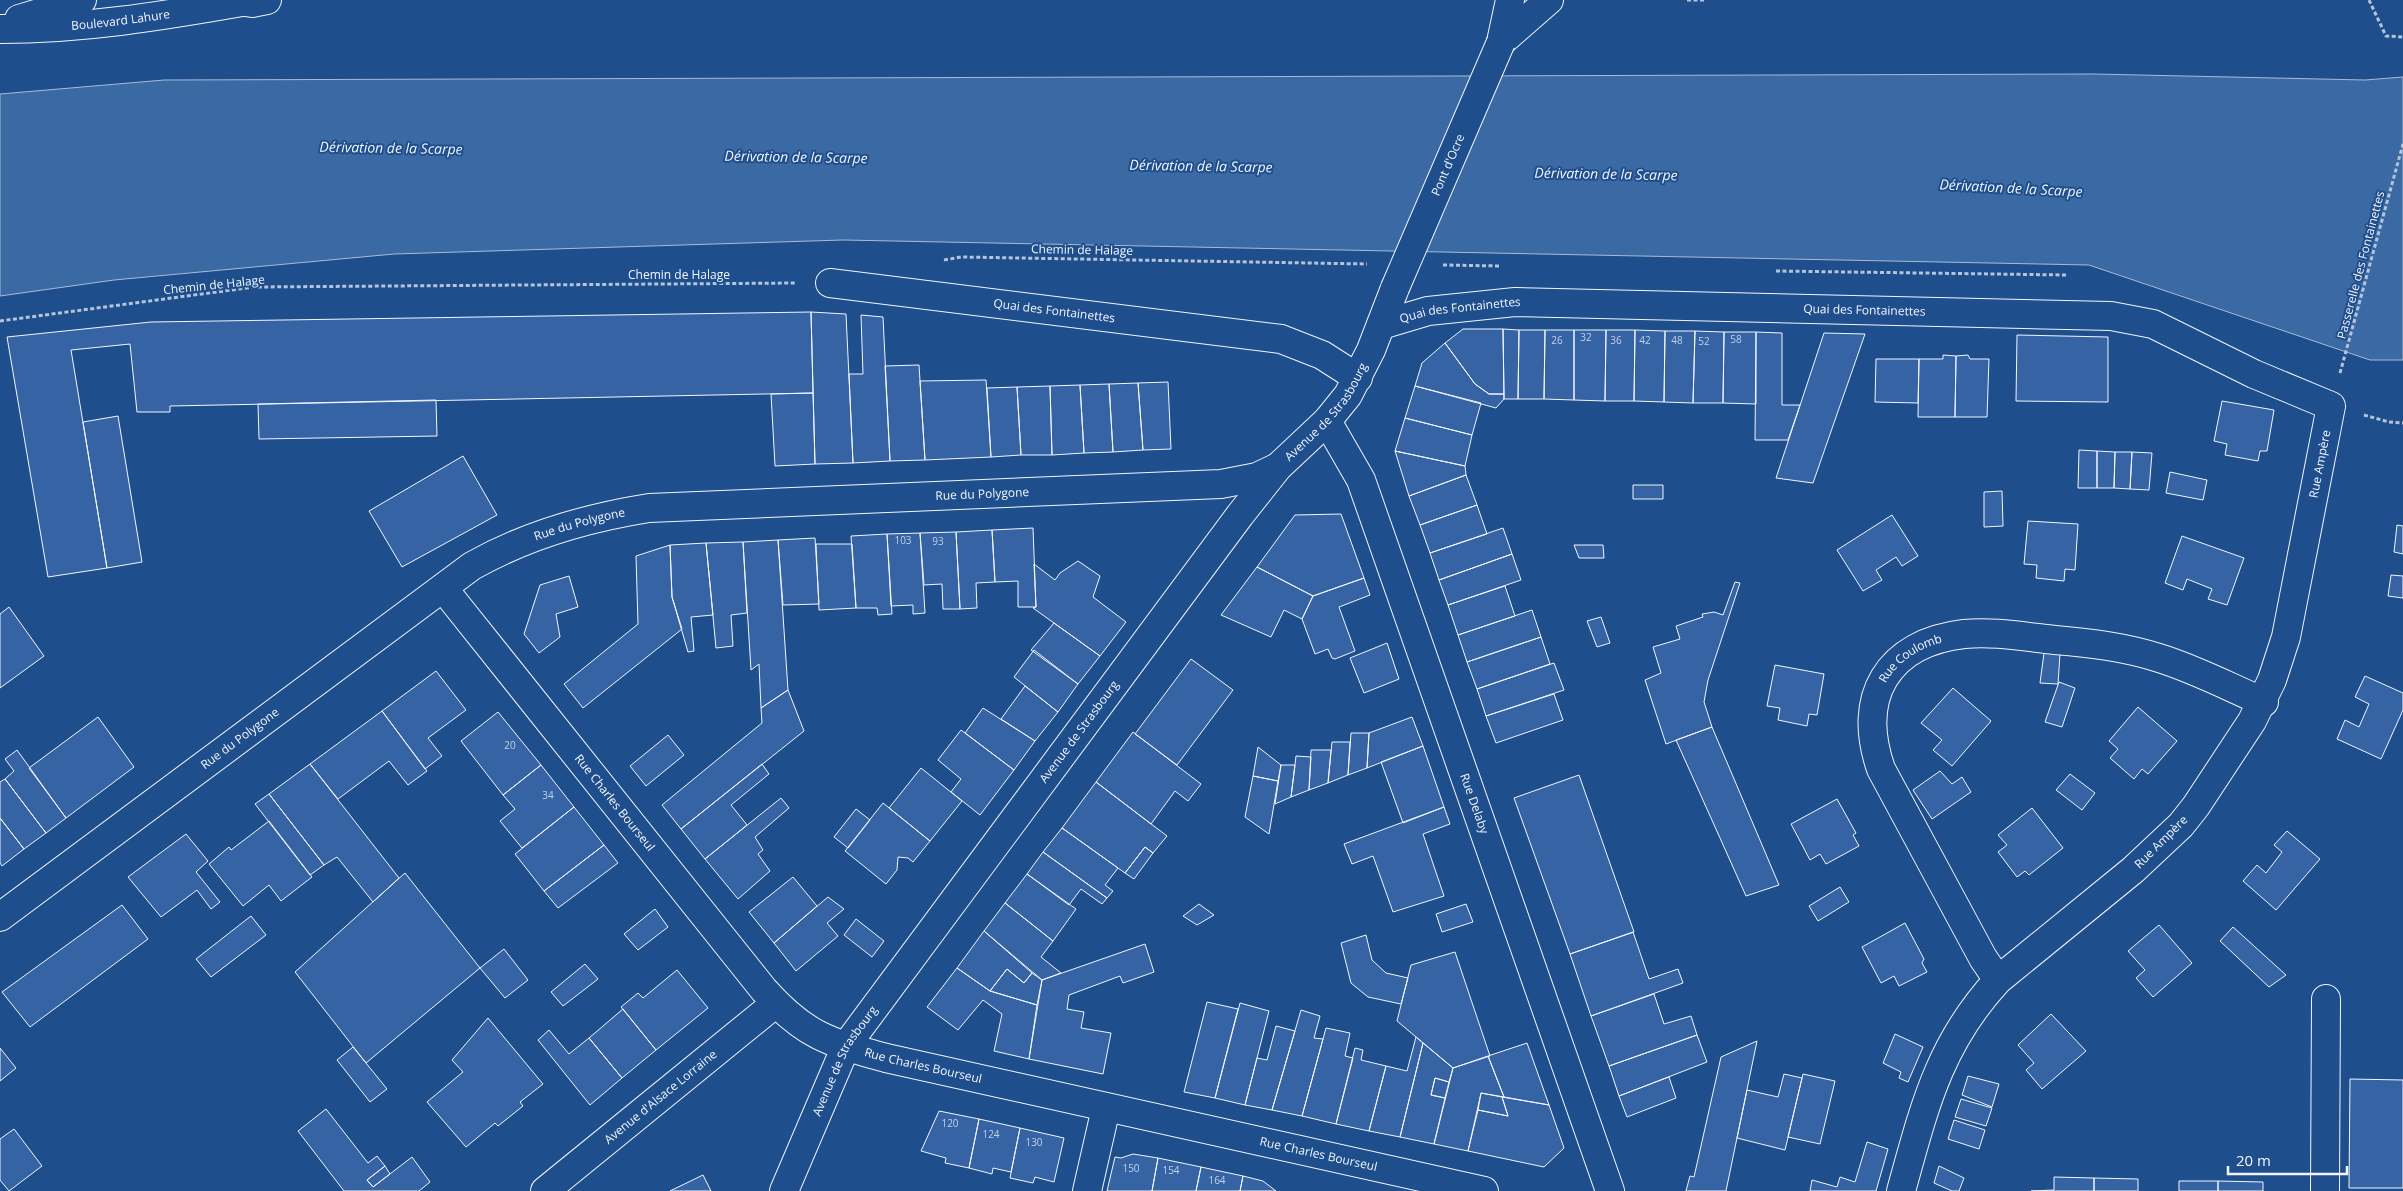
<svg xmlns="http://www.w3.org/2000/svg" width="2403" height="1191" font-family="'Open Sans',sans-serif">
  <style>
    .water { fill: #3b69a3; stroke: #a8bbd7 }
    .building { fill: #3563a3; stroke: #f2f6ff }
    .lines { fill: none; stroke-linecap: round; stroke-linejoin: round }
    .minor-casing { stroke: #f2f6ff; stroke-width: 30 }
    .major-casing { stroke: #f2f6ff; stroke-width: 30 }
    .path { stroke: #b3c4dc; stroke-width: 3; stroke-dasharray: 4 2.5; stroke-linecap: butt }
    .minor { stroke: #1f4e8c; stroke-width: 28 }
    .major { stroke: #1f4e8c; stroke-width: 28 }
    .minor-bridge-casing { stroke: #f2f6ff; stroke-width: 30; stroke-linecap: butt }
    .minor-bridge { stroke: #1f4e8c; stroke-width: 28 }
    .labels { text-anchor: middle; stroke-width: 4; stroke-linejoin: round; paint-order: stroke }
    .number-label { font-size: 10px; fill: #c3d1e8 }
    .street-label { font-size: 12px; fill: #f2f6ff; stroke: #1f4e8c }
    .water-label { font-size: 14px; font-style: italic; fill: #f2f6ff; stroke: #1f4e8c }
  </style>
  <rect width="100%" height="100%" fill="#1f4e8c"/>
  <path class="water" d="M2094,74l271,6 38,-3v283h-33l-281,-95 -1246,-25 -449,14 -280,26 -114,16v-202l164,-14z"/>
  <path class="building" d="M811,312l35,2 7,149 -38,1z
    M811,312l2,81 -643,13v6h-33l-7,-68 -59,6 36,218 -59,9 -41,-240 144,-15z
    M861,315l22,2 7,144 -37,2 -4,-89h14z
    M1463,329h40l1,65h-15l-14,-10 -30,-41z
    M1503,329l16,1 -1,69h-14z
    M1519,330h26l-1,69h-26z
    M1545,330h29v70l-30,-1z
    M1574,330h32l-1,71 -31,-1z
    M1606,330h29l-1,71h-29z
    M1635,330l30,1 -1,71 -30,-1z
    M1665,331h30l-2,72 -29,-1z
    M1695,331l29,1 -1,71h-30z
    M1724,332h32v72l-33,-1z
    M1756,332l26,1v72h18l-12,35h-33z
    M1824,333l41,1 -52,149 -37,-5z
    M2017,335l91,2v65l-92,-1z
    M1445,343l30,41 14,10h15v5l-8,9 -81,-22 7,-23z
    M1943,355l13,1 -1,61h-37l1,-58h24z
    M1968,355l2,4h19l-2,58h-32l1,-61z
    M1876,359h43l-1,44 -43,-1z
    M919,365l6,95 -35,1 -5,-95z
    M986,380l5,77 -66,3 -5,-79z
    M1168,382l3,67 -28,1 -5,-67z
    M1138,383l5,67 -30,2 -4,-68z
    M1109,384l4,68 -29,1 -4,-68z
    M1080,385l4,68 -32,2 -2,-69z
    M1050,386l2,69h-31l-4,-68z
    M1415,386l66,17 -9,32 -67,-17z
    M1017,387l4,68 -30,2 -4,-69z
    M813,393l2,71 -40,2 -4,-72z
    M436,400l1,36 -178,3 -1,-35z
    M2222,401l52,9 -7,41h-7l-2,10 -33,-6 2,-11 -13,-3z
    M118,416l24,146 -35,6 -24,-146z
    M1405,418l67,17 -7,31 -70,-15z
    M2079,450l18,1v37h-19z
    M1395,451l70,15 1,9 -57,21z
    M2097,451l18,1 -1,36h-17z
    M2115,452h17l-2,37 -16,-1z
    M2132,452l20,1 -3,37 -19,-1z
    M463,456l34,59 -95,52 -33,-56z
    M2170,472l37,8 -4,20 -37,-7z
    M1466,475l11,30 -57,20 -11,-29z
    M1633,485h30v14h-30z
    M2002,491l1,35 -19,1v-35z
    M1477,505l10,29 -57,19 -10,-28z
    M1341,514l23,64 -51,18 -56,-29 38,-52z
    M1892,515l26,41 -16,10 -6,-9 -20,13 6,10 -19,11 -26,-41z
    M2028,521l50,3 -3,46 -10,-1 -1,12 -28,-3 1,-13 -13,-1z
    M2397,525l6,1v28l-9,-2z
    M1033,528l3,79h-18v-26l-23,1 -3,-52z
    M1503,528l9,26 -73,26 -9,-27z
    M992,530l3,52 -19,1 1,25 -17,1 -4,-77z
    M956,532l4,77h-17l-1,-25 -18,1 -4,-52z
    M920,533l5,80 -12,1v-9l-22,1 -4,-72z
    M887,534l5,80 -14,1 -1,-7h-21l-5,-72z
    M2182,536l62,22 -17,47 -19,-6 4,-10 -25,-10 -4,11 -18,-7z
    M815,538l4,66 -36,1 -5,-65z
    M778,540l10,150 -27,18 -2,-44 -8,6 -8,-128z
    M743,542l4,71 -16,2 2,31 -17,2 -10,-105z
    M706,543l7,72 -22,2 3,34 -6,1 -16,-55 -2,-52z
    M816,544h36l4,64 -37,2z
    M670,545l2,52 10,32 -99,79 -19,-24 74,-60 -2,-68z
    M1574,545h29l1,13h-25z
    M1512,554l9,26 -73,25 -9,-25z
    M1078,561l22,15 -7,21 33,25 -26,34 -67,-48 3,-1 -2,-43 21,16 5,-7z
    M1257,567l56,29 -11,23 -18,-9 -13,27 -50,-22z
    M2391,575l12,1v22l-15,-2z
    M569,576l9,31 -22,7 4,23 -21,16 -15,-19 16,-49z
    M1364,578l6,17 -31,12 16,44 -20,8 -3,-1 -4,-9 -13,5 -13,-35 11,-23z
    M1735,582l5,1 -32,97 -4,22 8,25 -46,17 -21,-64 16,-7 -8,-26 27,-8 -4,-13 27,-9 -1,-3 12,-2 9,3z
    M1505,586l10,30 -57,19 -10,-30z
    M9,607l35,49 -44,32v-74z
    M1532,610l9,27 -74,25 -9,-27z
    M1601,617l9,26 -13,4 -10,-26z
    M1054,623l46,33 -22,28 -47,-34z
    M1541,637l9,27 -73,25 -10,-27z
    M1387,643l12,36 -35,14 -14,-35z
    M1034,650l44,34 -20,28 -44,-35z
    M2044,653l16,1 -2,30 -18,-1z
    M1191,659l42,31 -56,75 -42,-31z
    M1554,663l10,27 -78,26 -9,-27z
    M1775,665l49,9 -7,41 -8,-1 -2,12 -29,-6 2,-12 -13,-2z
    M436,671l30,39 -38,28 14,18 -17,13 -43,-58z
    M2365,676l38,17v17l-22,49 -44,-20 8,-19 14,7 10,-23 -14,-7z
    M2059,682l16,6 -13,39 -17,-5z
    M1025,686l33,26 -23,29 -34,-22z
    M1953,688l38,33 -39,45 -19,-16 9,-10 -21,-17z
    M788,690l16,41 -123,98 -19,-24 100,-82 -1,-15z
    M1554,694l9,26 -67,23 -10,-27z
    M2138,707l39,34 -29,33 -6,-5 -8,10 -24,-21 8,-9 -9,-8z
    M983,708l52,33 -21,29 -49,-37z
    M382,711l45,60 -19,14 -19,-24 -51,38 -28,-35z
    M498,712l43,53 -38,30 -42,-54z
    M98,717l36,50 -68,51 -37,-50z
    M1412,717l11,29 -56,22 2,-35z
    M1712,727l67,158 -33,11 -70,-156z
    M961,730l53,40 -34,45 -29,-23 10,-13 -23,-19z
    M1133,732l68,52 -13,17 -13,-10 -24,33 -55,-42z
    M1351,733h18l-2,35 -19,7z
    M668,735l16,20 -38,31 -16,-20z
    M1332,742h18l-2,33 -20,8z
    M1423,746l21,61 -41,16 -22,-61z
    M1258,747l23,18 -3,16 -25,-5z
    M17,750l49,68 -20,15 -41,-54 9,-8 -9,-12z
    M1311,750h20l-3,33 -19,7z
    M1296,756l15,1 -2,33 -18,7z
    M310,764l89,114 -26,24 -36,-45 -13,8 -55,-71z
    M762,764l7,10 -38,31 16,20 -42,34 -24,-30z
    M541,765l33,42 -52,41 -22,-27 15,-12 -12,-14z
    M1281,765h14l-4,32 -16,7z
    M921,768l41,33 -32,40 -41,-33z
    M1940,771l12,13 10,-7 9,15 -39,27 -19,-29z
    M2070,774l25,19 -13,17 -26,-20z
    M1579,775l55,157 -64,22 -56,-156z
    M1253,776l25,5 -9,53 -24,-17z
    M5,779l41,54 -22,16 -24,-31v-36z
    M1096,782l71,54 -14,17 -8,-6 -20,26 -63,-45z
    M269,794l55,71 -14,10 -55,-71z
    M781,798l8,10 -34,29 8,13 -5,4 12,17 -32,28 -33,-40z
    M1837,799l19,34 -3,2 6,11 -33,18 -6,-10 -10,6 -19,-36z
    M883,803l47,38 -17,21 -5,-4 -10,-1 -1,13 -11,14 -41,-33z
    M574,807l30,38 -60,46 -29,-37z
    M1444,807l6,17 -27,10 21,62 -51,16 -20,-56 -21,8 -8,-20z
    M2032,808l31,40 -34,27 -4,-4 -8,6 -19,-25 9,-7 -9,-10z
    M856,809l14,11 -22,28 -14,-11z
    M0,818l24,31 -22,17 -2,-3z
    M269,821l43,56 -31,24 -12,-16 -26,21 -34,-42 20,-17 2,3z
    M1062,828l56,40 -13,17 8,6 -6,7 -64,-46z
    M2287,831l33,28 -44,51 -33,-29 14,-16 9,8 16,-21 -8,-7z
    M186,834l22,27 -12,11 24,30 -9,7 -14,-19 -36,27 -33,-40z
    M604,845l14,18 -60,45 -14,-17z
    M1145,847l8,6 -19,26 -9,-6z
    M1043,852l64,46 -5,6 -21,-15 -12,16 -42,-31z
    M405,873l75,95 -114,95 -71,-91z
    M1027,874l49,35 -23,32 -48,-38z
    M793,877l24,29 -43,37 -25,-31z
    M1840,887l9,15 -31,19 -9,-15z
    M828,897l16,12 -17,14 11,13 -42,35 -22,-28z
    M1005,903l48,38 -12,16 20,16 -19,7 -58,-49z
    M1199,904l15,11 -17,10 -14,-9z
    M1466,904l7,18 -31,10 -6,-18z
    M122,905l26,34 -118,88 -28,-35z
    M655,909l13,18 -30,23 -14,-16z
    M251,916l15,19 -55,42 -15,-18z
    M856,919l28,22 -12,16 -28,-22z
    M1905,923l19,36 -2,4 5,9 -28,14 -5,-10 -13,7 -19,-36z
    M2159,925l33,38 -39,34 -17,-19 9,-8 -17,-19z
    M2233,927l53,48 -17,12 -49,-46z
    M984,931l48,42 -8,10 -17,-14 -17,22 -33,-23z
    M1633,932l16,47 29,-10 5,14 -92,33 -21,-62z
    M1366,935l6,25 14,13 22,5 -7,26 -33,-7 -17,-14 -10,-40z
    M1145,944l9,28 -31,11 -3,-7 -51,19 -2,14 17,3 -3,16 30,5 -8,41 -74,-15 13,-79z
    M504,949l24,31 -23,18 -25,-30z
    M1455,952l35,104 -37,12 -56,-47 14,-56z
    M585,964l13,15 -35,27 -12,-14z
    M957,968l33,23 47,14 -8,54 -35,-8 8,-37 -19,-14 -25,30 -31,-23z
    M1007,969l17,14 8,-10 10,7 -5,25 -47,-14z
    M677,970l31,38 -52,42 -35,-43 17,-14 5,5z
    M1654,994l10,30 27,-8 6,19 -88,31 -18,-50z
    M1207,1002l31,7 -23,89 -31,-6z
    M1240,1003l29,8 -24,94 -30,-7z
    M623,1009l33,41 -34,28 -33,-40z
    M1301,1010l19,6 -6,22 9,1 -21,77 -30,-6z
    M2051,1014l35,37 -44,38 -16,-19 8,-7 -16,-18z
    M488,1018l55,66 -23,18 3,4 -25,20 -3,-3 -29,24 -39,-45 36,-30 -11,-12z
    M1276,1026l19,5 -23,79 -27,-5 12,-47 10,2z
    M1326,1028l24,5 -5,23 8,2 -17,66 -34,-8z
    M549,1030l20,24 20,-16 33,40 -32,27 -52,-65z
    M1895,1034l28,13 -15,35 -9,-4 2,-6 -18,-9z
    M1697,1035l10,27 -88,34 -10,-30z
    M1416,1037l7,6 -23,94 -31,-6 17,-65 21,5z
    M1757,1041l-31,150h-40l4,-15 4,1 27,-120z
    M1423,1043l30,25 -4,14 -14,-4 -4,17 14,3 -11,46 -34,-7z
    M1527,1043l22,62 -45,-8 -16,-41z
    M353,1047l34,42 -17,13 -33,-42z
    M0,1048l16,20 -16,13z
    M1355,1048l8,2 -2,10 25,6 -17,65 -33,-7z
    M1488,1056l16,41 -23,-4 -13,58 -34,-7 19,-76z
    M1784,1074l18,4 -17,72 -48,-12 10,-48 31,7z
    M1803,1074l32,7 -15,63 -32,-7z
    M1968,1076l31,8 -7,23 -30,-12z
    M1669,1077l7,21 -49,19 -8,-21z
    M1435,1078l14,4 -4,16 -14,-3z
    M2350,1079l53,1v108h-54z
    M1481,1093l21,4 6,19 -30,-6z
    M1502,1097l47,8 15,43 -20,19 -76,-16 10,-41 30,6z
    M1961,1099l31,9 -6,18 -31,-9z
    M326,1109l42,54 9,-7 8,10 -18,14 6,7 39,-30 18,25 -11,9h-75l-46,-60z
    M939,1111l40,8 -10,49 -24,-5 1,-5 -25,-7z
    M979,1119l41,9 -9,44 -18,-4 -1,6 -23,-6z
    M1954,1120l31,10 -6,19 -31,-10z
    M1020,1128l44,10 -10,44 -19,-5 -2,6 -23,-5z
    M14,1129l28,37 -33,25 -9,-11v-41z
    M1867,1142l21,7 -12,42h-66l2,-11 25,7 3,-10 15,5z
    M1133,1154l25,4 -6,33h-45l8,-34 6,1z
    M1158,1158l43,9 -5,24h-44z
    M385,1166l5,8 -17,13 -6,-7z
    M1939,1166l25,12 -5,13h-7l-18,-8z
    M1201,1167l42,9 -3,15h-44z
    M703,1175l8,16h-41z
    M1243,1176l20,5 13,10h-36z
    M2054,1177l40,1v13h-63l23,-1z
    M2094,1178l44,1v12h-44z
    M2179,1181h39v10h-39z
    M2218,1181l45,1v9h-45z"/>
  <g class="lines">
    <g class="minor-casing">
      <g id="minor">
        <path d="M1501,42l48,-42"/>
        <path d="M1501,42l9,-42"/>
        <path id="s1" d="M830,283l451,56 41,16 36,23"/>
        <path id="s2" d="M1381,325l47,-14 87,-9 596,14 42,8 101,50 77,32 -45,231 -14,43 -20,41 -56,85 -15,19 -48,45 -135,110c-60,65 -74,129 -97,211"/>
        <path id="s3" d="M1327,421l34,59 249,711"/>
        <path id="s4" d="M443,588l321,402c41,46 65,52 122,68l598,133"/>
        <path id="s5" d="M0,917l472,-351c55,-31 114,-48 177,-58l572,-24 36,-7 21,-10"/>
        <path id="s6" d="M1998,980l-15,-22 -102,-189c-25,-72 6,-126 83,-135 30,-3 61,3 91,6 35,3 70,7 104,18 36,11 70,29 105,44"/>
        <path id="s7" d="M545,1191l231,-188"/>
        <path id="s8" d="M784,1191l62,-145 394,-531 38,-48 49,-46 21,-26 23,-45 24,-62"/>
        <path d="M1087,1191l19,-83"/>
        <path d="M2325,1191l1,-192"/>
      </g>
    </g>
    <g class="major-casing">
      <g id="major">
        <path d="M231,0l21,3 15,-3"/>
        <path d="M19,19l63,-19"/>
        <path id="s9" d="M0,29c82,0 162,-13 242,-27"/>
      </g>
    </g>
    <path class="path" d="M1687,0h18
      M2369,0l17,36 17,1
      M944,260l17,-3 406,7
      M1443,265l57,1
      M1776,271l290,4
      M0,321l254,-34 543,-4
      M2340,373l63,-229
      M2364,415l25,7 14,1"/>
    <use href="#minor" class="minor"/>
    <use href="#major" class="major"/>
    <g class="minor-bridge-casing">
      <g id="minor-bridge">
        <path id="s10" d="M1395,288l106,-246"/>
      </g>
    </g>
    <use href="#minor-bridge" class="minor-bridge"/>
  </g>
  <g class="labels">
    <g class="number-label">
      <text x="1586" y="341">32</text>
      <text x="1736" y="343">58</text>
      <text x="1557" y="344">26</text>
      <text x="1616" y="344">36</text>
      <text x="1645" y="344">42</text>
      <text x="1677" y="344">48</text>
      <text x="1704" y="345">52</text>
      <text x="903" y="544">103</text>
      <text x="938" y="545">93</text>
      <text x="510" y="749">20</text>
      <text x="548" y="799">34</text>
      <text x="950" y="1127">120</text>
      <text x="991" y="1138">124</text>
      <text x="1034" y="1146">130</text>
      <text x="1131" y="1172">150</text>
      <text x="1171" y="1174">154</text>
      <text x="1217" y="1184">164</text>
    </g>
    <g class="street-label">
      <text dy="4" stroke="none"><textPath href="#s9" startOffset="121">Boulevard Lahure</textPath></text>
      <text dy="4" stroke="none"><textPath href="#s10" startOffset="134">Pont d'Ocre</textPath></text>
      <text transform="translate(1082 250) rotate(1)" y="4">Chemin de Halage</text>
      <text transform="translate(2361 265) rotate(-75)" y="4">Passerelle des Fontainettes</text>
      <text x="679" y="279">Chemin de Halage</text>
      <text transform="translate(214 285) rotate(-6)" y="4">Chemin de Halage</text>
      <text dy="4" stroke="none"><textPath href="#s2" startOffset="486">Quai des Fontainettes</textPath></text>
      <text dy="4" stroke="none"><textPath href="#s1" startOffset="226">Quai des Fontainettes</textPath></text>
      <text dy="4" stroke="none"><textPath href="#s2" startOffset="81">Quai des Fontainettes</textPath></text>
      <text dy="4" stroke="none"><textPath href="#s8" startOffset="954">Avenue de Strasbourg</textPath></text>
      <text transform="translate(2320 464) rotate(-79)" y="4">Rue Ampère</text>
      <text dy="4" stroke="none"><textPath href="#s5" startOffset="1109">Rue du Polygone</textPath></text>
      <text dy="4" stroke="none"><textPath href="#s5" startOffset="704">Rue du Polygone</textPath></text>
      <text dy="4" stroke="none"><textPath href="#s6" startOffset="369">Rue Coulomb</textPath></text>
      <text dy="4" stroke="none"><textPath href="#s8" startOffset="549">Avenue de Strasbourg</textPath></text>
      <text dy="4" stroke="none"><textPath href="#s5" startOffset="299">Rue du Polygone</textPath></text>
      <text dy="4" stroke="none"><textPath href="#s4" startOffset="275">Rue Charles Bourseul</textPath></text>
      <text dy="4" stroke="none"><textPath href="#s3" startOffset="411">Rue Delaby</textPath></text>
      <text transform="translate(2161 842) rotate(-45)" y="4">Rue Ampère</text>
      <text dy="4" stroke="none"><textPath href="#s8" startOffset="144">Avenue de Strasbourg</textPath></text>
      <text dy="4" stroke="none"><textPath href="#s4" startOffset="695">Rue Charles Bourseul</textPath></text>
      <text dy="4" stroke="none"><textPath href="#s7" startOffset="149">Avenue d'Alsace Lorraine</textPath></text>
      <text dy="4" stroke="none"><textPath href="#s4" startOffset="1100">Rue Charles Bourseul</textPath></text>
    </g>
    <g class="water-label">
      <text transform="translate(391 148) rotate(1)" y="5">Dérivation de la Scarpe</text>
      <text transform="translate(796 157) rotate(1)" y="5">Dérivation de la Scarpe</text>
      <text transform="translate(1201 166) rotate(1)" y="5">Dérivation de la Scarpe</text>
      <text transform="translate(1606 174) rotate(1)" y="5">Dérivation de la Scarpe</text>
      <text transform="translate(2011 188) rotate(3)" y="5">Dérivation de la Scarpe</text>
    </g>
  </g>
  <path d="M2228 1166v8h119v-8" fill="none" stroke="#f2f6ff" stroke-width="2.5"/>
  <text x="2236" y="1166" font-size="15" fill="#f2f6ff" stroke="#1f4e8c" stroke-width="4" paint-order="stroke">20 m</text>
</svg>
